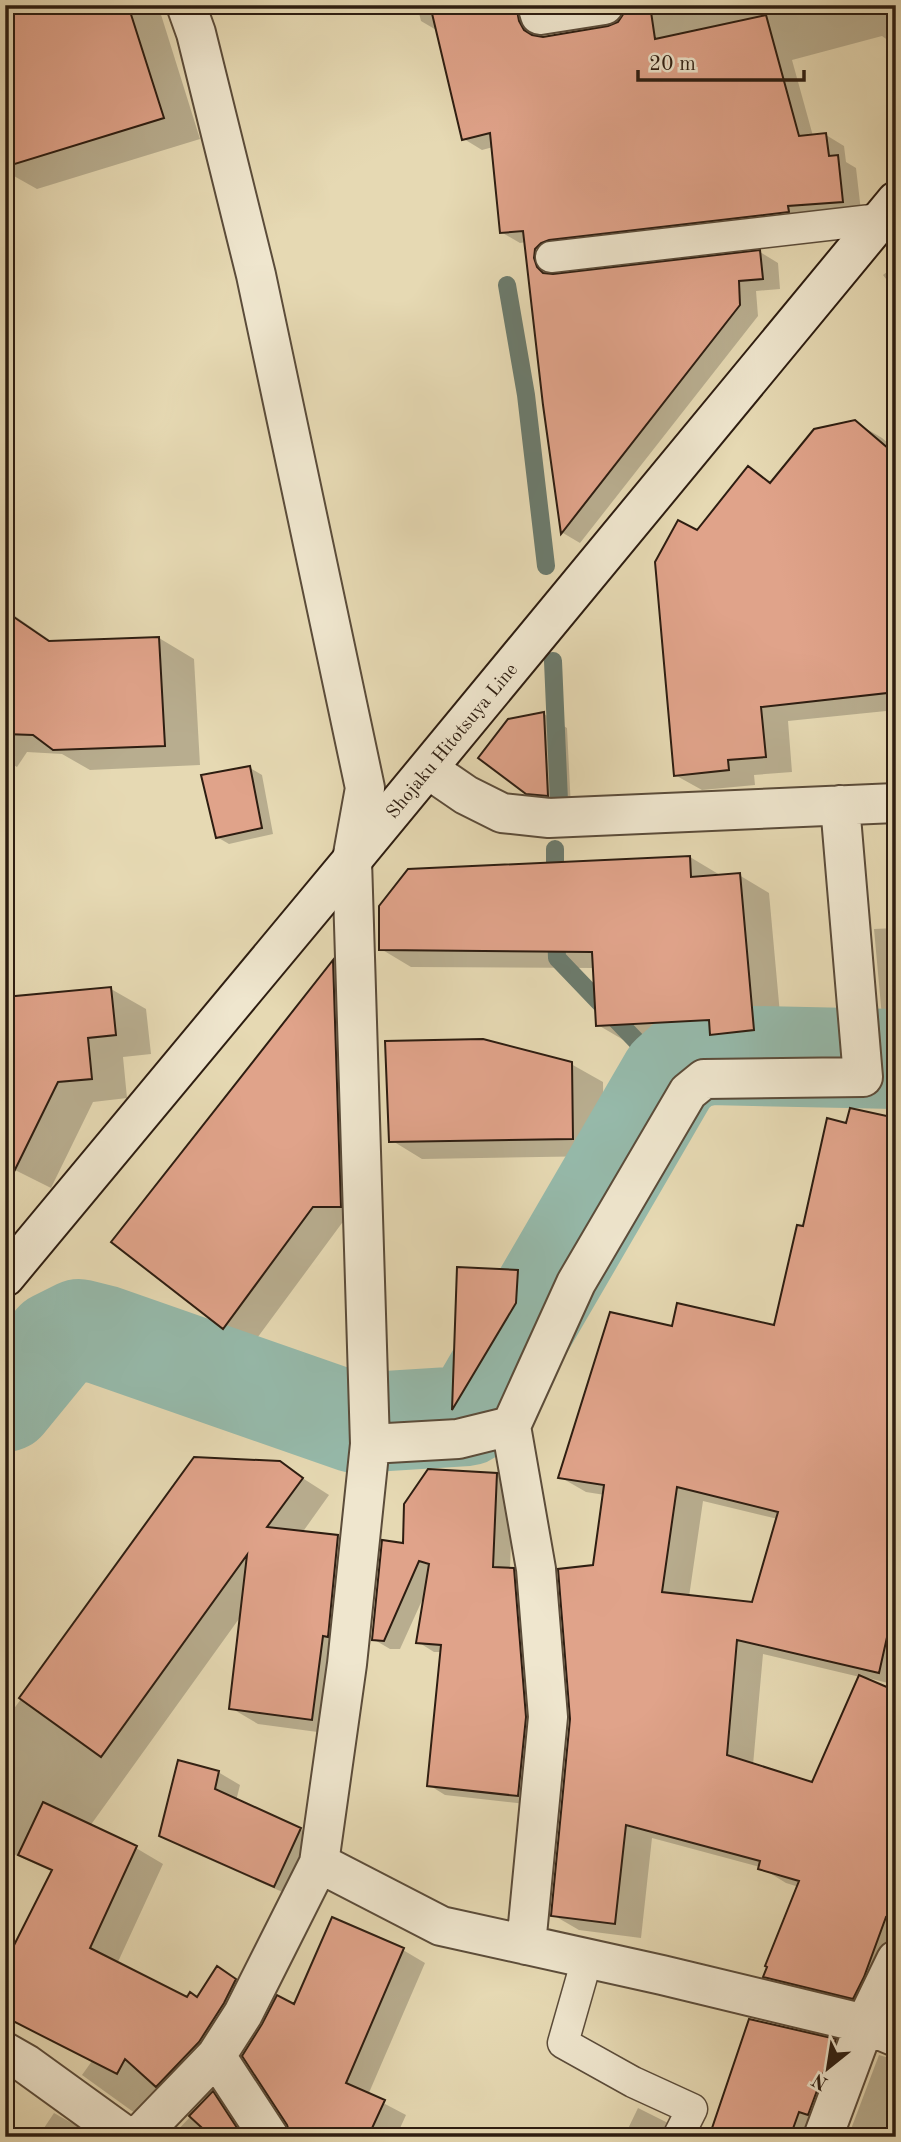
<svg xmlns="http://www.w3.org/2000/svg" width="901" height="2142" font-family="'Old Standard TT',serif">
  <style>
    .shadow { fill: #0003; fill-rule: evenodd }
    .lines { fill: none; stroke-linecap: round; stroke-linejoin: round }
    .stream { stroke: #6c7b6d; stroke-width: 18 }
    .river { stroke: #96baab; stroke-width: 100 }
    .building { fill: #e0a38a; stroke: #2d1d11; stroke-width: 2; fill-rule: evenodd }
    .service-casing { stroke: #5b4c3a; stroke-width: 33 }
    .minor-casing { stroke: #5b4c3a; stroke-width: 42 }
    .secondary-casing { stroke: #2d1d11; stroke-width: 42 }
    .service { stroke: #efe6ce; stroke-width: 30 }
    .minor { stroke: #efe6ce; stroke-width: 38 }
    .secondary { stroke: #efe6ce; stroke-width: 38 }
    .labels { text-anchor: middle; stroke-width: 7; stroke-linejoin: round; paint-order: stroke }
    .street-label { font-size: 19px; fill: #2d1d11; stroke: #efe6ce }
  </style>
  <rect width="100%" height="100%" fill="#e6d9b3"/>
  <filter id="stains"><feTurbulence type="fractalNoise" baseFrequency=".00286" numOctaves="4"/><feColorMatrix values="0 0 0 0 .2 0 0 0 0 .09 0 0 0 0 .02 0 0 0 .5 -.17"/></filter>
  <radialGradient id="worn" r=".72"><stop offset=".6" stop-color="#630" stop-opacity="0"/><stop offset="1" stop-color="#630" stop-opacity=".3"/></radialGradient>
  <path class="shadow" d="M5,5h153l42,134 -163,50 -32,-18z
    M417,5h120l-4,7 4,22 3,4 68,-10 10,-4 8,-10 1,-9h269v41l-14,-10 -90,24 21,76 13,-1 18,11 2,16 10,6 5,43 -309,60 2,5 206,-24 18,11 2,26 -24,2 2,25 -178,227 -17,-10 -18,-128 -19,-163 -6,1 -19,-11 -8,-85 -11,3 -18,-11 -26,-108 -17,-10z
    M896,265v27l-13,-17z
    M855,422l27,16 14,12v260l-108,11 4,51 -38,3 1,10 -53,5 -27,-15 22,-243 51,-64 25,15z
    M5,609l49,34 105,-5 35,21 6,106 -110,5 -28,-16 -35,-2 -10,15 -12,-7z
    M544,714l23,14 4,80 -20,-2 -24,-14z
    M250,768l12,7 11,59 -44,10 -12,-7z
    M690,857l30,18v2l19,-2 30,18 14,154 -41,4 -24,-14 -91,5 -29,-17 -3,-57 -184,-1 -30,-18z
    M896,928v108l-13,-8 -9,-99z
    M334,963l28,16 7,243 -27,1 -90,122 -28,-17 -111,-86z
    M111,989l35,20 5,45 -28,3 4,41 -34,4 -42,86 -46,-23z
    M571,1064l32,18 1,74 -182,3 -31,-19z
    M896,1120v565l-28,-7 -1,2 29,13v286l-17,33 -88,-21 -26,-15 34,-89 -13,-4 -26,-16 -108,-29 -11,100 -62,-8 -26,-15 52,-420 -19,-3 -26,-15 114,-149 102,-1 28,-99 43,-103zM703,1501l75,18 -25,84 -64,-6zM763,1654l97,23 -47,108 -60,-20z
    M459,1268l58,3 24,14 -2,32 -63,104 -22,-12z
    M195,1459l84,4 50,32 -27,38 36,4 28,16 -26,182 -82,-11 -27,-16 10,-92 -151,210 46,22 27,16 -46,100 70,36 11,-1 20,-30 27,15 -85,143 -28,-16 -50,-36 10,-14 -39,-189 -48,-22v-129z
    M496,1474l17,10 -3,86 20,10 5,225 -90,-10 -16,-10 13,-133h-8l-16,-10 6,-46 -24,53h-10l-17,-10 31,-94z
    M218,1772l22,13 -4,16 64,28 21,13 -25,56 -113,-50 -22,-13z
    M403,1950l22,13 -57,132 38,20 -10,22h-103l2,-130z
    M750,2021l85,20 18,11 -31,85h-111z
    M879,2055l17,5v77h-48z
    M213,2093l22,13 20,31h-84z
    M638,2108l28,14 22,13v2h-64z
    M54,2113l23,13 14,11h-53z"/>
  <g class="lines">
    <path class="stream" d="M507,285l19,110 20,171
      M553,661l6,140
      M555,849v35
      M556,929l1,29 113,118"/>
    <path class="river" d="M5,1402l50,-61 24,-12 24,6 252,88 112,-7 13,-13 190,-327 18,-16 22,-5 186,4"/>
  </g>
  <path class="building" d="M5,5h123l36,113 -159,49z
    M430,5h86l3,16 5,9 8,5 11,2 65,-11 10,-4 6,-9 1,-8h25l5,34 111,-24 33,121 27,-3 3,23 9,-1 5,47 -55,4 1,6 -240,28 -8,3 -6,6 -1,9 3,9 6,6 10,1 207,-24 3,29 -24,2 1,24 -179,229 -18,-129 -20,-174 -23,2 -10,-100 -28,7z
    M855,420l41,35v237l-135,15 5,50 -38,3 1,10 -55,6 -19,-214 23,-42 19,10 51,-64 22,17 44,-54z
    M5,611l44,30 110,-4 6,109 -112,4 -20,-15 -28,-1z
    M544,712l4,84 -22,-2 -48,-36 30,-39z
    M250,766l12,62 -46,10 -15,-63z
    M690,856l1,21 49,-4 14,157 -44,5 -1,-15 -113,6 -4,-74 -213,-2v-44l29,-37z
    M333,960l8,247h-28l-90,122 -112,-87z
    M111,987l5,48 -28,3 4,41 -34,3 -53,108v-193z
    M483,1039l89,23 1,77 -184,3 -4,-101z
    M850,1108l46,10v479l-17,76 -142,-33 -10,115 85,27 47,-107 37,16v230l-10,-4 -22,60 -11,22 -90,-22 4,-10 -2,-1 34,-85 -41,-12 2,-8 -134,-36 -11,99 -64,-8 19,-197 -12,-150 35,-4 11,-80 -46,-7 52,-166 62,14 5,-23 97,22 23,-100 6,1 24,-108 19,5zM677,1487l101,25 -26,90 -90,-10z
    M457,1267l61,3 -2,33 -64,107z
    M194,1457l86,4 23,17 -36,49 71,8 -10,102 -5,-1 -11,84 -83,-11 18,-154 -146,202 -82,-59z
    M428,1469l69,4 -4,94 21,1 12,149 -8,79 -91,-10 14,-141 -25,-2 13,-79 -10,-3 -35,80 -12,-1 10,-100 21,3 1,-39z
    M178,1760l41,11 -4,18 86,39 -27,59 -115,-51z
    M43,1802l94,44 -47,102 97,49 3,-5 7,5 20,-31 19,13 -12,24 -25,39 -43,45 -31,-28 -8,15 -112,-57v-54l47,-93 -34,-15z
    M332,1917l72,31 -58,135 39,17 -17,37h-77l-4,-12 -45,-69 20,-32 15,-29 17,9z
    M749,2019l87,20 -28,76 -9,-3 -9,25h-81z
    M213,2091l30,46h-31l-23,-21z"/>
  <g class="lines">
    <g class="service-casing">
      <path id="service" d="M551,257l329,-38
        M587,1959l-24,84 70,39 59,27 -14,28"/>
    </g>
    <g class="minor-casing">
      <path id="minor" d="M186,5l10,28 60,242 109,513 -13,72 18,584 -23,220 -28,199 -76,151 -27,42 53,81
        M537,5l3,10 64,-10
        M428,769l38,26 36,18 47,5 347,-15
        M511,1426l25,143 12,148 -22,228
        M370,1444l88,-5 53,-13 65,-143 112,-191 16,-13 159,-2 -23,-272
        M319,1863l122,63 221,49 203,49 31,13
        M5,2052l21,12 101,73
        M138,2137l78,-81
        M823,2137l42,-113 31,-64"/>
    </g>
    <g class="secondary-casing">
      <g id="secondary">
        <path id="s1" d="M5,1277l347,-417 544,-659"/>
      </g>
    </g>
    <use href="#service" class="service"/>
    <use href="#minor" class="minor"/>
    <use href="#secondary" class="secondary"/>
  </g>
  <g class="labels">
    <g class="street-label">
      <text dy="7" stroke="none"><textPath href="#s1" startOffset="698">Shojaku Hitotsuya Line</textPath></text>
    </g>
  </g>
  <rect width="901" height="2142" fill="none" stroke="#e6d9b3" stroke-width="28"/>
  <rect x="7" y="7" width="887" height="2128" fill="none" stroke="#2d1d11" stroke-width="3.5"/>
  <rect x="14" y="14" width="873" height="2114" fill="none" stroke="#2d1d11" stroke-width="2"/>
  <g transform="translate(828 2068) rotate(210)" stroke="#efe6ce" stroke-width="5" paint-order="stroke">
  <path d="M0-5L12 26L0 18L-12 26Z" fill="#2d1d11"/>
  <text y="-10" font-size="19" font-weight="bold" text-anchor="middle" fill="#2d1d11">N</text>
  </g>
  <path d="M638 70v10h166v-10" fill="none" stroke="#2d1d11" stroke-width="3.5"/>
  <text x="649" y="70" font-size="21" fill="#2d1d11" stroke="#efe6ce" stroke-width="5" paint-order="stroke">20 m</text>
  <rect width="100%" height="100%" filter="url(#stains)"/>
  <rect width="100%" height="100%" fill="url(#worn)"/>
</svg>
